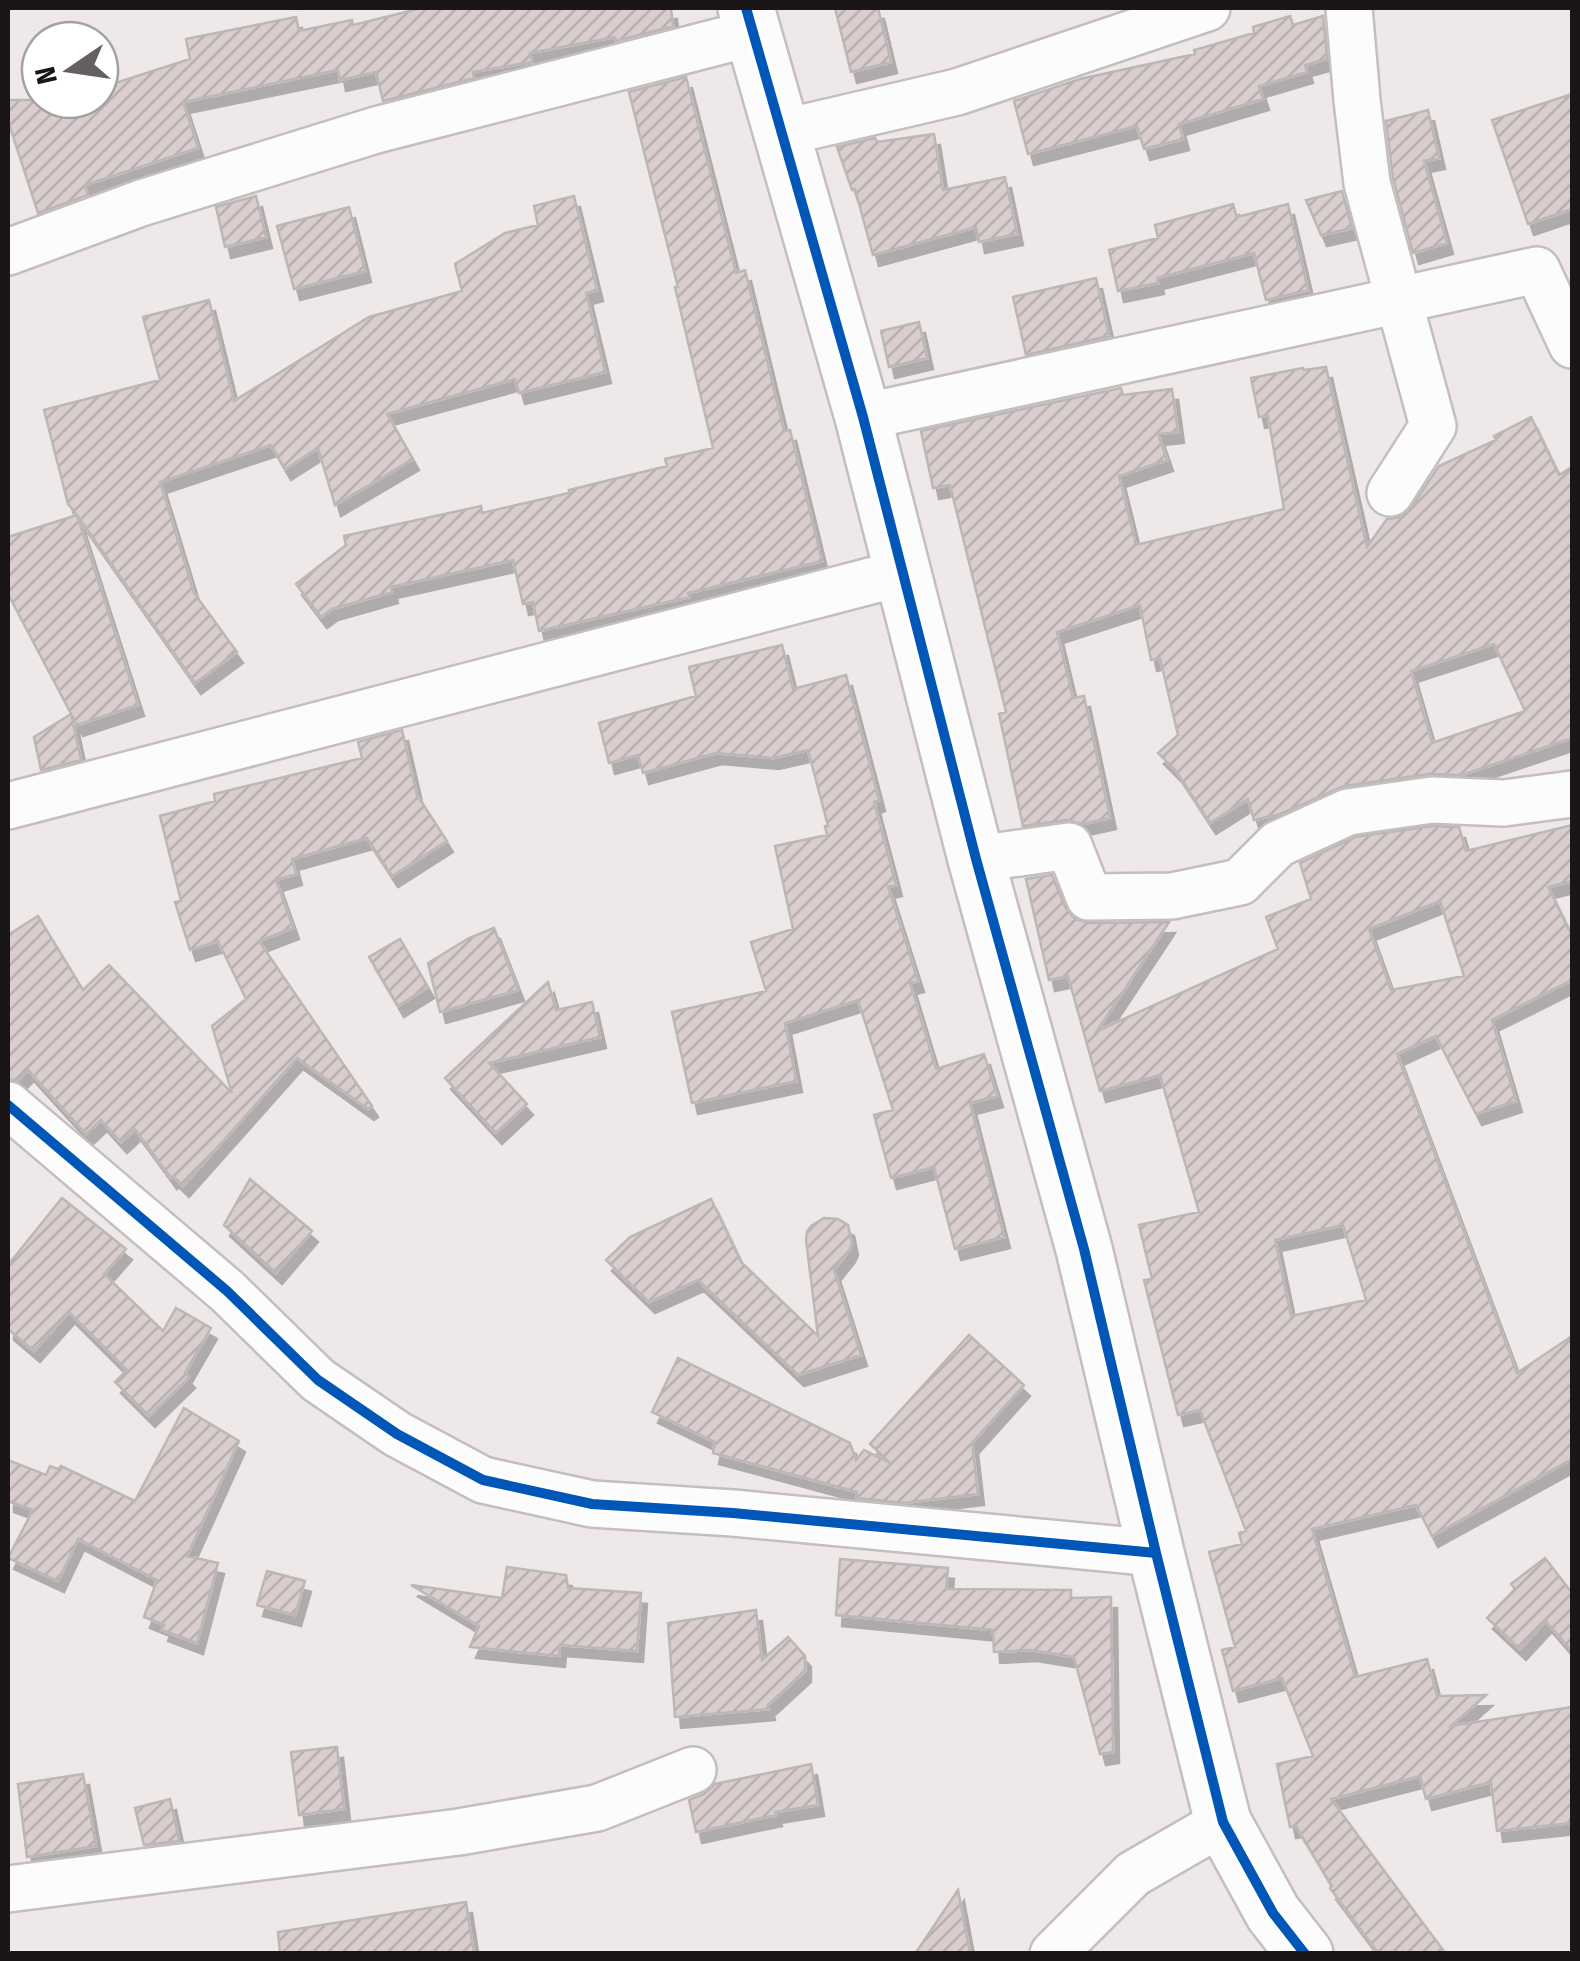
<svg xmlns="http://www.w3.org/2000/svg" width="1580" height="1961" font-family="'Fira Sans Condensed',sans-serif">
  <style>
    .building { fill: url(#building-hatch); stroke: #bcb7b7; stroke-width: 2.5; fill-rule: evenodd; filter: url(#shadow) }
    .lines { fill: none; stroke-linecap: round; stroke-linejoin: round }
    .street-casing { stroke: #c4bebf; stroke-width: 50 }
    .secondary-casing { stroke: #c4bebf; stroke-width: 60 }
    .street { stroke: #fdfcfc; stroke-width: 45 }
    .secondary { stroke: #fdfcfc; stroke-width: 55 }
    .cycleway-casing { stroke: #fff; stroke-width: 16 }
    .cycleway { stroke: #0057b8; stroke-width: 10 }
  </style>
  <defs>
    <pattern id="building-hatch" width="6" height="6" patternUnits="userSpaceOnUse" patternTransform="scale(2.5)"><rect width="6" height="6" fill="#d9cdce"/><path d="M-1 1l2-2M0 6l6-6M5 7l2-2" fill="none" stroke="#baafb0"/></pattern>
    <filter id="shadow"><feDropShadow dx="6" dy="11" stdDeviation="0" flood-color="#0004"/></filter>
  </defs>
  <rect width="100%" height="100%" fill="#efe8e9"/>
  <path class="building" d="M422,8h249l2,18 -57,15 -1,-4 -85,16 2,9 -59,10 1,6 -91,23 -7,-29 -36,8 -2,-10 -155,32 15,46 -113,37 3,10 -50,18 -30,-92v-21h92v-12l90,-29 -4,-20 110,-22 3,14 53,-11 1,5z
    M835,8h43l13,54 -40,10z
    M1290,16l3,9 30,-9 4,43 -22,6 2,7 -48,14 4,13 -84,25 4,15 -39,10 -7,-23 -109,28 -14,-53 66,-22 115,-25 -1,-4 60,-17 -1,-6z
    M686,77l50,196 9,-3 39,161 6,-1 32,131 -134,32 1,4 -150,34 -6,-29 -10,2 -10,-44 -122,27 1,5 -60,17 -11,8 -25,-33 50,-39 -2,-9 137,-30 1,7 87,-20v-3l98,-24 -2,-7 48,-11 -38,-161h3l-49,-195z
    M1572,94v115l-44,15 -36,-104z
    M1428,110l11,48 -15,3 23,82 -34,10 -20,-75 -7,-57z
    M934,134l9,56 62,-13 12,57 -38,8 -3,-15 -103,28 -18,-66 -3,1 -15,-43 38,-9 2,4z
    M1342,191l10,37 -31,7 -15,-35z
    M256,196l10,41 -41,10 -9,-40z
    M574,196l23,94 -11,3 19,79 -86,21 -4,-14 -128,35 26,45 -78,46 -17,-57 -33,21 -14,-24 -111,37 34,111 43,59 -42,31 -118,-168 61,190 -61,20 -69,-131v-57l69,-22 -9,-11 -24,-94 116,-30 -17,-63 66,-17 25,101 135,-84 93,-26 -7,-27 50,-31 33,-8 -4,-19z
    M1233,204l4,13 51,-13 20,86 -42,10 -12,-47 -97,25 1,5 -40,8 -9,-41 49,-12 -3,-13z
    M349,207l16,64 -71,18 -17,-63z
    M1096,278l13,58 -83,19 -13,-58z
    M919,322l8,36 -38,9 -8,-36z
    M1326,367l41,180 20,-28 14,-2 10,-9 28,-42 57,-26 -2,-4 37,-19 28,58 13,-8v271l-110,37 -33,-1 -85,12 -64,28 -26,6 -6,-21 -38,24 -34,-52 -18,-18 20,-18 -18,-77 -9,2 -11,-55 -83,27 16,66 11,-2 26,122 -27,6 -17,-4 -43,6 -24,-112 7,-2 -56,-227 -17,3 -12,-57 200,-43 2,7 49,-6 6,43 -20,2 9,26 -48,16 17,69 148,-36 -16,-93 -9,1 -8,-39 52,-10 1,2zM1494,644l31,67 -93,32 -21,-72z
    M782,645l11,44 53,-14 33,125 -5,2 22,83 -8,2 30,94 -8,2 26,86 48,-15 13,42 -27,7 34,134 -49,12 -21,-82 -43,11 -17,-63 19,-5 -35,-110 -73,23 11,58 -104,22 -20,-91 94,-21 -15,-49 42,-13 -18,-83 52,-11 -2,-9h3l-20,-76 -35,8 -57,-5 -73,20 -5,-18 -29,8 -10,-40 97,-27 -7,-29z
    M71,714l10,46 -40,10 -7,-33z
    M402,730l15,65 30,46 -55,35 -25,-38 -75,21 4,15 -20,6 17,48 -34,13 113,165 -4,3 -71,-51 -114,128 -10,-10 -2,2 -36,-49 -14,13 -20,-22 -15,14 -58,-64 -11,11 -9,-2v-144l30,-19 45,74 26,-25 123,128 -20,-67 34,-27 -28,-58 -28,9 -15,-48 6,-1 -21,-85 55,-15 -1,-7 148,-36 -4,-16z
    M1572,825v56l-24,6 24,49v44l-80,40 24,81 -40,13 -40,-78 -39,18 120,319 55,-37v123l-140,77 -16,-31 -104,24 43,148 72,-18 10,37 49,-1 -35,31 121,-19v116l-75,8 -6,-49 -65,17 -6,-23 -89,23 115,155h-67l-49,-66 2,-2 -36,-60 -6,1 -13,-63 36,-8 -31,-78 -49,13 -11,-41 13,-3 -26,-95 33,-8 -3,-11 7,-2 -46,-121 -22,5 -34,-135 8,-1 -13,-54 60,-13 -39,-137 -60,16 -32,-115 -19,4 -23,-101 26,-4 13,32 10,12 14,4 80,-1 -72,109 181,-82 -12,-32 45,-18 -11,-36 55,-26 78,-11 26,1 7,24zM1440,901l24,75 -73,14 -22,-61zM1343,1225l23,75 -75,16 -16,-76z
    M494,928l24,62 -78,22 -12,-49 41,-25z
    M400,939l28,48 -30,19 -29,-49z
    M548,982l8,28 36,-8 8,35 -111,26 38,41 -31,29 -51,-55z
    M250,1179l62,52 -36,42 -52,-48z
    M62,1198l64,51 -22,25 59,57 13,-23 35,20 -26,45 4,4 -40,39 -34,-34 12,-12 -58,-58 -35,39 -26,-22v-64z
    M711,1199l30,63 77,74 -12,-96 1,-8 4,-6 13,-8 14,1 10,6 4,19 -3,7 -15,19 27,85 -63,20 -100,-95 -49,22 -43,-42 24,-23z
    M969,1335l55,50 -52,58 6,51 -75,9 -46,-5v-6l-144,-39 2,-11 -63,-30 26,-54 172,85 6,17 8,-10 26,13 -20,-19z
    M184,1408l55,33 -52,115 31,7 -21,80 -35,-13 2,-5 -20,-8 13,-37 -79,-41 -20,42 -50,-23 25,-48 -25,-9v-41l38,15 4,-9 8,3 3,-3 74,35z
    M1545,1558l27,35v58l-26,-30 -26,28 -33,-31 28,-29 -4,-5z
    M840,1559l108,9 -2,21 125,1v8l40,-1 2,155 -13,2 -26,-97 -43,-7 -37,2 -1,-22 -157,-15z
    M507,1567l59,8 2,13 73,5 -4,58 -77,-6 -1,11 -89,-9 9,-21 -68,-41 91,13z
    M267,1571l38,10 -10,34 -38,-10z
    M756,1610l6,50 26,-23 17,19v15l-37,34 1,4 -94,8 -7,-94z
    M337,1747l7,62 -45,6 -8,-63z
    M811,1764l7,41 -43,7 1,3 -80,17 -7,-32 15,-6 11,-10z
    M83,1774l13,72 -69,11 -9,-73z
    M170,1799l9,42 -35,4 -9,-37z
    M958,1890l12,64h-55z
    M466,1902l8,52h-194l-2,-22z"/>
  <g class="lines">
    <g class="street-casing">
      <path id="street" d="M1349,8l8,92 10,83 66,243 -43,67
        M781,133l176,-41 250,-84
        M8,252l133,-49 235,-73 376,-97
        M863,417l674,-147 35,75
        M8,806l893,-233
        M976,859l93,-13 20,51 83,-1 68,-14 38,-38 70,-32 84,-12 72,3 68,-9
        M8,1105l219,186 91,89 79,54 86,46 109,24 141,9 423,40
        M8,1889l451,-57 138,-24 96,-38
        M1053,1954l80,-80 90,-52"/>
    </g>
    <g class="secondary-casing">
      <path id="secondary" d="M746,8l117,409 113,442 108,390 72,304 67,269 50,91 32,41"/>
    </g>
    <use href="#street" class="street"/>
    <use href="#secondary" class="secondary"/>
    <g class="cycleway-casing">
      <path id="cycleway" d="M746,8l117,409 113,442 108,390 72,304 67,269 50,91 32,41
        M8,1105l219,186 91,89 79,54 86,46 109,24 141,9 423,40"/>
    </g>
    <use href="#cycleway" class="cycleway"/>
  </g>
  <rect width="1580" height="1961" fill="none" stroke="#1a1517" stroke-width="20"/>
  <g transform="translate(70 70) rotate(257)"><circle r="48" fill="#ffffff" stroke="#a3a1a2" stroke-width="2.5"/>
  <path d="M0-8L18 38L0 25L-18 38Z" fill="#655f60"/>
  <text y="-15" font-size="28" font-weight="bold" text-anchor="middle" fill="#1a1517">N</text>
  </g>
</svg>
